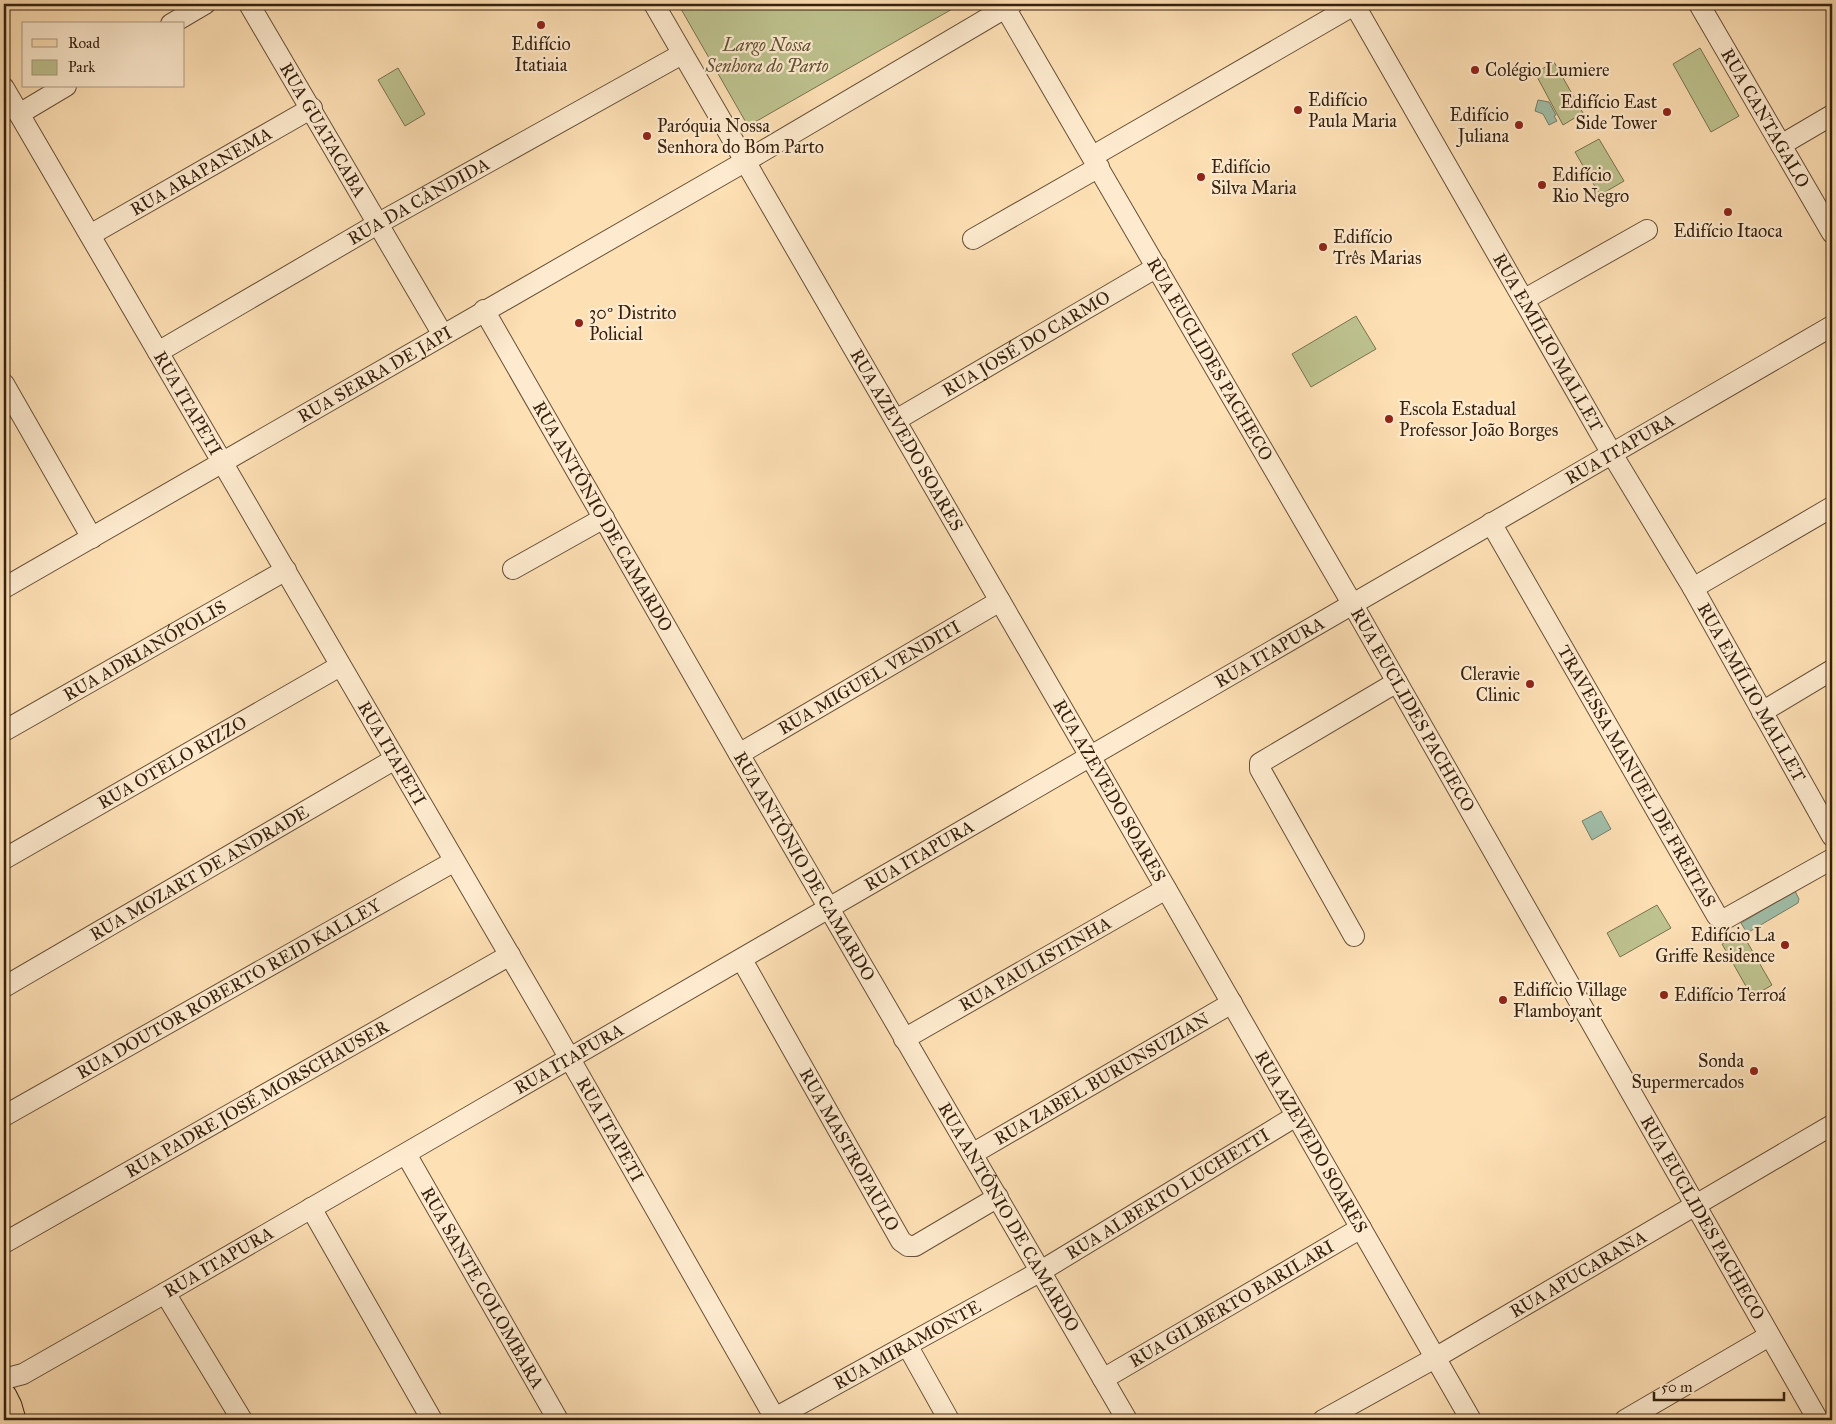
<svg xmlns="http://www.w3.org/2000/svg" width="1836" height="1424" font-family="'IM FELL Great Primer',serif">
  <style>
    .green { fill: #bec38f; stroke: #7a724f }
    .water { fill: #a1bea8; stroke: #767f6b }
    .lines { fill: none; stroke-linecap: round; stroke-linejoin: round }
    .minor-casing { stroke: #685138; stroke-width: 22 }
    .major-casing { stroke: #36210f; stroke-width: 27 }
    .minor { stroke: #feebcf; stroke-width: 20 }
    .major { stroke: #fee0b5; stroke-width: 25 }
    .poi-dot { fill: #8f2418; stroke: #feebcf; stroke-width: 2 }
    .labels { text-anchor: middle; stroke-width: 4.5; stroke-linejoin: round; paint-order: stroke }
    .poi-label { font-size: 18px; fill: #36210f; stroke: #feebcf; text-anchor: start }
    .park-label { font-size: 18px; font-style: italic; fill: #5f5235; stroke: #feebcf }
    .street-label { font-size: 18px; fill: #36210f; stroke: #feebcf }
  </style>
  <rect width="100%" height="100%" fill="#fee0b5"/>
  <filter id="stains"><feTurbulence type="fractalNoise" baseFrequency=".004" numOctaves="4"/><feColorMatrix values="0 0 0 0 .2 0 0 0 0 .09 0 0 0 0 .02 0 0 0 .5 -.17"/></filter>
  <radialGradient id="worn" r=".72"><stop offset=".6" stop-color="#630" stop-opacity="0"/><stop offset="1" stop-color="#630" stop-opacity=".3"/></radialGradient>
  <path class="green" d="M690,4h271l-213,122 -67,-117z
    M1700,48l39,68 -28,16 -38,-68z
    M1554,62l29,51 -20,12 -28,-52z
    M398,68l27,46 -20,12 -27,-46z
    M1599,139l25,42 -24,14 -25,-43z
    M1356,316l20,33 -65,38 -19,-33z
    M1657,905l14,23 -51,29 -13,-24z
    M1742,933l30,52 -20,12 -30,-53z"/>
  <path class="water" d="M1538,100l11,2 7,13 -2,1 3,5 -8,4 -6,-11 -8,-3z
    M1601,811l10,18 -19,11 -10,-19z
    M1795,891l4,8 -1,4 -51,30 -6,-10z"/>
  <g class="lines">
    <g class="minor-casing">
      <g id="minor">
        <path id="s1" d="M249,4l194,331"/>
        <path id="s2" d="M654,4l437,754 380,662"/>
        <path id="s3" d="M1003,4l350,601 465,815"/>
        <path id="s4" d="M1354,4l258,450 81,134 139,248"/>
        <path id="s5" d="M1699,4l133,229"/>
        <path d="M171,24l34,-20"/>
        <path id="s6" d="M4,88l550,943 222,389"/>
        <path d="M19,114l47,-28"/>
        <path d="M1781,145l51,-30"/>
        <path d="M1093,156l261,-151"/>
        <path id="s7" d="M90,235l222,-127"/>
        <path d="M973,239l126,-72"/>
        <path d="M1525,299l122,-69"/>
        <path id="s8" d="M484,310l255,444 388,666"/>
        <path id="s9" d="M158,352l221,-129 303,-169"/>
        <path d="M4,384l88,154"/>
        <path id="s10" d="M896,420l261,-153"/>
        <path id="s11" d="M1491,523l226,393 8,3 107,-60"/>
        <path d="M513,569l91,-51"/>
        <path id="s12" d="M4,588l742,-427 266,-157"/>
        <path d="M1693,588l139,-81"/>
        <path d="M1762,712l70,-42"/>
        <path id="s13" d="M4,731l282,-161"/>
        <path id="s14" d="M739,754l261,-153"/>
        <path id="s15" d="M4,859l336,-193"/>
        <path d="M1354,936l-94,-167v-6l137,-81"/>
        <path id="s16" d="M742,960l159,281 7,5h7l83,-49"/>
        <path id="s17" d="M4,987l391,-228"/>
        <path id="s18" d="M904,1039l262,-150"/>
        <path id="s19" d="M4,1116l449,-254"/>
        <path id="s20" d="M406,1154l152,266"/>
        <path id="s21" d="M972,1154l260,-151"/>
        <path d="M311,1208l121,212"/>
        <path id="s22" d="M4,1243l506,-288"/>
        <path d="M165,1293l77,127"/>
        <path d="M907,1345l42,75"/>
        <path id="s23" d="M4,1379l19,-5 142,-81 1667,-967"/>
        <path id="s24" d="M1103,1379l258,-151"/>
        <path id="s25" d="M775,1418l266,-147 255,-155"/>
        <path id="s26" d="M1323,1420l112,-62 397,-233"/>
        <path d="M1625,1420l144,-84"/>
      </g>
    </g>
    <g class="major-casing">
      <path id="major" d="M4,1396l5,10 4,14"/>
    </g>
    <use href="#minor" class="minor"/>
    <use href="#major" class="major"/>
  </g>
  <g class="poi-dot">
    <circle cx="541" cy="25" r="5"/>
    <circle cx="1475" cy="70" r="5"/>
    <circle cx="1298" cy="110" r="5"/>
    <circle cx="1667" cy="112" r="5"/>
    <circle cx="1519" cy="125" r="5"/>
    <circle cx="647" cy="136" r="5"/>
    <circle cx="1201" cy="177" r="5"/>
    <circle cx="1542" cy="185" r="5"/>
    <circle cx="1728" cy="212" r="5"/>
    <circle cx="1323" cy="247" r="5"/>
    <circle cx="579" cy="323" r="5"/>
    <circle cx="1389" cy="419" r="5"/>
    <circle cx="1530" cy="684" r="5"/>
    <circle cx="1785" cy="945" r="5"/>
    <circle cx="1664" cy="995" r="5"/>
    <circle cx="1503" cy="1000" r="5"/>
    <circle cx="1754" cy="1071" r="5"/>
  </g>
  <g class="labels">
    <g class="poi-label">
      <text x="541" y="50" text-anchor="middle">Edifício<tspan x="541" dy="21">Itatiaia</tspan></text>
      <text x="1485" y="76">Colégio Lumiere</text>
      <text x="1308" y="106">Edifício<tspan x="1308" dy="21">Paula Maria</tspan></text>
      <text x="1657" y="108" text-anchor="end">Edifício East<tspan x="1657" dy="21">Side Tower</tspan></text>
      <text x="1509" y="121" text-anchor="end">Edifício<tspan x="1509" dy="21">Juliana</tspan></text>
      <text x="657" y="132">Paróquia Nossa<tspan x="657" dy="21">Senhora do Bom Parto</tspan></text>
      <text x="1211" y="173">Edifício<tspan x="1211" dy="21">Silva Maria</tspan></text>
      <text x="1552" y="181">Edifício<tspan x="1552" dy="21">Rio Negro</tspan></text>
      <text x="1728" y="237" text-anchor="middle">Edifício Itaoca</text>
      <text x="1333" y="243">Edifício<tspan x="1333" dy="21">Três Marias</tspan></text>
      <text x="589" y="319">30º Distrito<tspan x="589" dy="21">Policial</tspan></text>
      <text x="1399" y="415">Escola Estadual<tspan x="1399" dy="21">Professor João Borges</tspan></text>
      <text x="1520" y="680" text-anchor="end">Cleravie<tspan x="1520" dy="21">Clinic</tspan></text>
      <text x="1775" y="941" text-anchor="end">Edifício La<tspan x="1775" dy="21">Griffe Residence</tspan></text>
      <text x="1513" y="996">Edifício Village<tspan x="1513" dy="21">Flamboyant</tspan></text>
      <text x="1674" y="1001">Edifício Terroá</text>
      <text x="1744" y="1067" text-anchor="end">Sonda<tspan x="1744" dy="21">Supermercados</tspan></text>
    </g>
    <g class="park-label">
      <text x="767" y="51">Largo Nossa<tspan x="767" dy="21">Senhora do Parto</tspan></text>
    </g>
    <g class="street-label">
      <text dy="6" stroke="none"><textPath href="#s5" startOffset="132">RUA CANTAGALO</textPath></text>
      <text dy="6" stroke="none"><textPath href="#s1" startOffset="146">RUA GUATACABA</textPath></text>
      <text dy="6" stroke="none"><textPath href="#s7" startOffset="128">RUA ARAPANEMA</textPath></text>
      <text dy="6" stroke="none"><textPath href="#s9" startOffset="301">RUA DA CÂNDIDA</textPath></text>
      <text dy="6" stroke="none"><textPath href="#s4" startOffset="390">RUA EMÍLIO MALLET</textPath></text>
      <text dy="6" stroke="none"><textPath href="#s10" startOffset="151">RUA JOSÉ DO CARMO</textPath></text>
      <text dy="6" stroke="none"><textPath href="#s3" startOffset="411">RUA EUCLIDES PACHECO</textPath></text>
      <text dy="6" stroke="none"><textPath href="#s12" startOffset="428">RUA SERRA DE JAPI</textPath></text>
      <text dy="6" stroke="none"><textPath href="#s6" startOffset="365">RUA ITAPETI</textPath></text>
      <text dy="6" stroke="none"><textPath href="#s2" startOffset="504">RUA AZEVEDO SOARES</textPath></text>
      <text dy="6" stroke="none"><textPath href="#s23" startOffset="1865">RUA ITAPURA</textPath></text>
      <text dy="6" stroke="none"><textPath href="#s8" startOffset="238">RUA ANTÔNIO DE CAMARDO</textPath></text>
      <text dy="6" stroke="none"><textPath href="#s13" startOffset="162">RUA ADRIANÓPOLIS</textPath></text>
      <text dy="6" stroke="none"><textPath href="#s23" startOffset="1460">RUA ITAPURA</textPath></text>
      <text dy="6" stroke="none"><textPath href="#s14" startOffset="151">RUA MIGUEL VENDITI</textPath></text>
      <text dy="6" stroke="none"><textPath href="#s4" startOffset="795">RUA EMÍLIO MALLET</textPath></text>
      <text dy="6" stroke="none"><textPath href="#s3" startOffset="816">RUA EUCLIDES PACHECO</textPath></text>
      <text dy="6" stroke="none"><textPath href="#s6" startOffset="770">RUA ITAPETI</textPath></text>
      <text dy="6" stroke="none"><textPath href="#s15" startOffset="194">RUA OTELO RIZZO</textPath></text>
      <text dy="6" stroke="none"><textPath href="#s11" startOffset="292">TRAVESSA MANUEL DE FREITAS</textPath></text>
      <text dy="6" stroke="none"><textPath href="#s2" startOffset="909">RUA AZEVEDO SOARES</textPath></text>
      <text dy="6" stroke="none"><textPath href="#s23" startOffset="1055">RUA ITAPURA</textPath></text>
      <text dy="6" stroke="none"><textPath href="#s8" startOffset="642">RUA ANTÔNIO DE CAMARDO</textPath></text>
      <text dy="6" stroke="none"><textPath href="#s17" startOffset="226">RUA MOZART DE ANDRADE</textPath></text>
      <text dy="6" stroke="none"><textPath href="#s18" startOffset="151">RUA PAULISTINHA</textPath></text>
      <text dy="6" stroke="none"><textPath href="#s19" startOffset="258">RUA DOUTOR ROBERTO REID KALLEY</textPath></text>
      <text dy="6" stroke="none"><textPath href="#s23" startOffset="650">RUA ITAPURA</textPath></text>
      <text dy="6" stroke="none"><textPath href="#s21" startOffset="150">RUA ZABEL BURUNSUZIAN</textPath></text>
      <text dy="6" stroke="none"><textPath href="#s22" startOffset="291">RUA PADRE JOSÉ MORSCHAUSER</textPath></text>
      <text dy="6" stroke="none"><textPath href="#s6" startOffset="1205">RUA ITAPETI</textPath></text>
      <text dy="6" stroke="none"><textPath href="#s2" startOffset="1314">RUA AZEVEDO SOARES</textPath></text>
      <text dy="6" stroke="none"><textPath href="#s16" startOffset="218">RUA MASTROPAULO</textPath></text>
      <text dy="6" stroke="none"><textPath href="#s25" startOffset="452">RUA ALBERTO LUCHETTI</textPath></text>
      <text dy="6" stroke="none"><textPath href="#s8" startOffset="1048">RUA ANTÔNIO DE CAMARDO</textPath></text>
      <text dy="6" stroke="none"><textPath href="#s3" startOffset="1401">RUA EUCLIDES PACHECO</textPath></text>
      <text dy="6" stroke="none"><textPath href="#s23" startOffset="245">RUA ITAPURA</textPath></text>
      <text dy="6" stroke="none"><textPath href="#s26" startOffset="294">RUA APUCARANA</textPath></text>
      <text dy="6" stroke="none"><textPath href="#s20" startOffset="154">RUA SANTE COLOMBARA</textPath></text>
      <text dy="6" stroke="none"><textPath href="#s24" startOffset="149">RUA GILBERTO BARILARI</textPath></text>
      <text dy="6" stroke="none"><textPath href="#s25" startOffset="151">RUA MIRAMONTE</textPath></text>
    </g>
  </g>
  <rect width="1836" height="1424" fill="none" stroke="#fee0b5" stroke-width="20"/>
  <rect x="5" y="5" width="1826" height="1414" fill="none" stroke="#36210f" stroke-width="2.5"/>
  <rect x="10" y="10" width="1816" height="1404" fill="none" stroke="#36210f"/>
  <rect x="22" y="22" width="162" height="65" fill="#feebcf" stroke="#ae9a82"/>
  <rect x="32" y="39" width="25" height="8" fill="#fee0b5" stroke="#ae9a82"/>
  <text x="68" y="48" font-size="15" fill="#36210f">Road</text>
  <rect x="32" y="60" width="25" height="15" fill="#bec38f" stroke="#ae9a82"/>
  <text x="68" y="72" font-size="15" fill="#36210f">Park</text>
  <path d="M1654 1392v8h130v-8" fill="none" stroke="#36210f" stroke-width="2.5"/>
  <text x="1661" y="1392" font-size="15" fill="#36210f" stroke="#feebcf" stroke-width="4" paint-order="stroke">50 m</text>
  <rect width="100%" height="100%" filter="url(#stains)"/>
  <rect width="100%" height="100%" fill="url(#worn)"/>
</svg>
